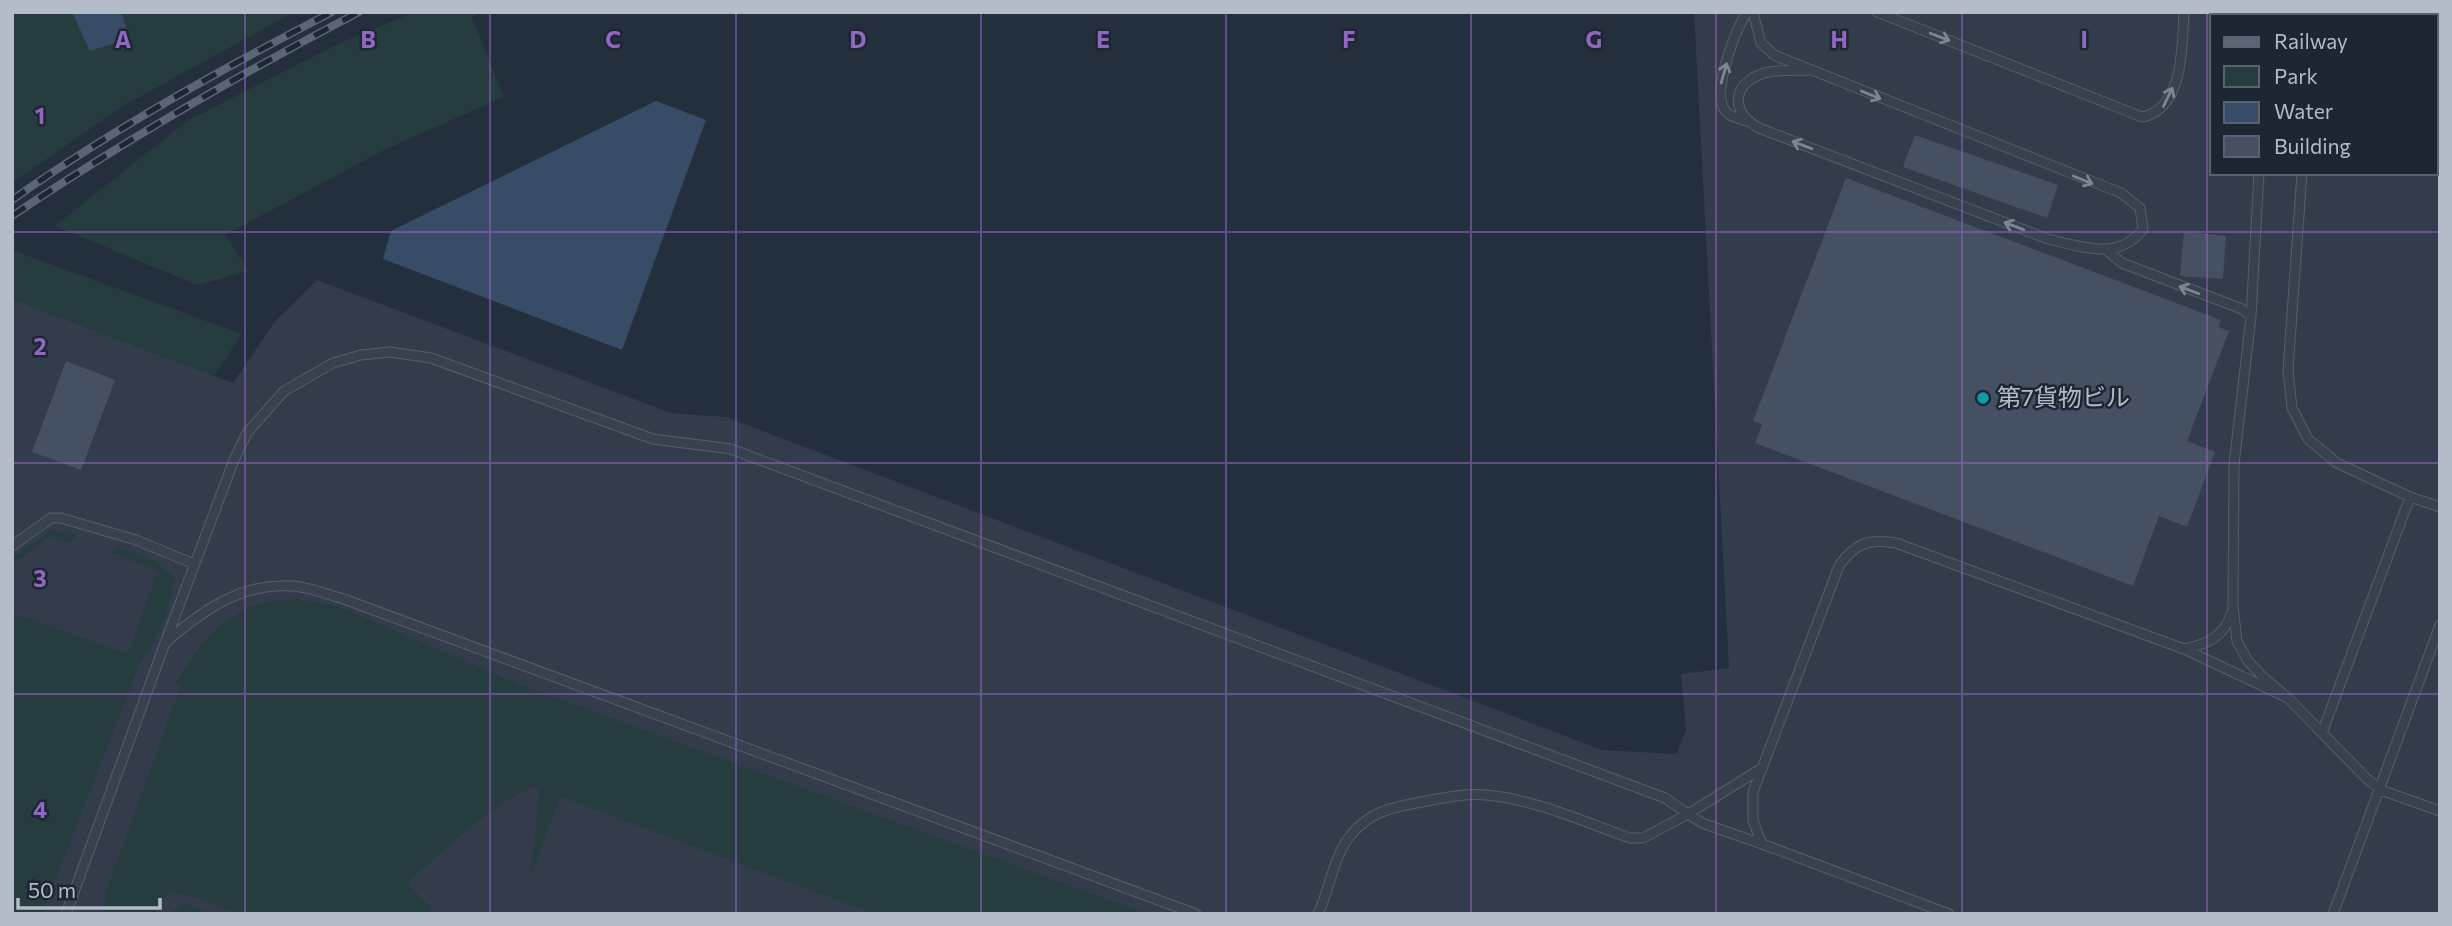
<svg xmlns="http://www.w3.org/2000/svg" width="2452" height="926" font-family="Commissioner,'Noto Sans JP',sans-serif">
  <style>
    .airport { fill: #323c4b; fill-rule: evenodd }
    .green { fill: #263c3f }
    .water { fill: #394c67 }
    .building { fill: #455162 }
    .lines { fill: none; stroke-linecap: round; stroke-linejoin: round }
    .service-casing { stroke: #565f6c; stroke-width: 11 }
    .service { stroke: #38414e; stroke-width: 9 }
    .rail-casing { stroke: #5a6575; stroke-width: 8 }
    .rail { stroke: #1d2633; stroke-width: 5; stroke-dasharray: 16; stroke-linecap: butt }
    .oneway { stroke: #7c8592 }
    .grid { fill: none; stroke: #9266c3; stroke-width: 2; stroke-opacity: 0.55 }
    .culture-dot { fill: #0f9aa8; stroke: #1d2633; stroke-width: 2.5 }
    .labels { text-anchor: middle; stroke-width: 5; stroke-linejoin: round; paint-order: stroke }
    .poi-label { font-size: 24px; fill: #b4bcc9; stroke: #1d2633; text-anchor: start }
    .grid-label { font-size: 23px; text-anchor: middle; font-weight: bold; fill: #9266c3; stroke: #1d2633; stroke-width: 5; stroke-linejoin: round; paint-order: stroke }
  </style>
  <rect width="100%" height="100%" fill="#242f3e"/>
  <path class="airport" d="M1694,12h746v902h-2428v-615l221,84 43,-63 41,-40 354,133 55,4 876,333 74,4 10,-24 -5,-56 48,-6zM2212,16h224v157h-224z"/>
  <path class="green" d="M12,12h60l19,39 39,-13 -9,-26h173l-171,94 -111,77z
    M414,12h68l-10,5 32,80 -118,52 -161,86 24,36 -52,14 -142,-59 132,-105 151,-77z
    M12,250l230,84 -28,42 -202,-77z
    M52,530l24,5 -5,7 -20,-6 -39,28v-6z
    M119,548l35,12 20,18c-4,34 -17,59 -35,87l-97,249h-30v-301l116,41 30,-83 -47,-19z
    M297,599l43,8 178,77 629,230h-272l-315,-118 -29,79 9,-90c-45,13 -97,67 -133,98l25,26 -5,5h-188l-47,-18 -22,-4 -18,22h-49l4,-24 74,-204 -5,-3c31,-52 57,-82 121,-84z
    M186,904l27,10h-46z"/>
  <path class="water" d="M72,12h49l9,26 -40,13z
    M656,101l50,19 -84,230 -239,-91 8,-28z"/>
  <path class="building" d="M1915,135l143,50 -11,33 -144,-51z
    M1846,178l375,142 -3,7 11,4 -42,110 28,11 -28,75 -28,-11 -26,70 -378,-143 7,-19 -9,-3z
    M2184,232l42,4 -3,43 -43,-3z
    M66,361l49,19 -34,90 -49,-18z"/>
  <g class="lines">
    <g class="service-casing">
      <path id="service" d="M1753,12l8,31 13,12 347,138 19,15 3,21c-24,32 -61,18 -95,10l-289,-111c-29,-16 -28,-44 5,-55 14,-4 30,-2 44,-3
        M1877,12l265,105c42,-8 40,-71 42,-105
        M2271,16v-4
        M2313,16v-4
        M2355,16v-4
        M1746,121c-9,-3 -19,-5 -23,-14 -9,-21 12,-76 24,-95
        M2436,159l4,1
        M2259,173l-8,144 -17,147 -1,142 4,35 11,20 16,17 24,20 78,80 15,12 59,21
        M2302,173l-14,197 4,38 16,31 29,24 73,34 -88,236
        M2105,249l17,14 120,46 9,8
        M2410,497l30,10
        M12,546l39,-28h10l75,22 58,24
        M165,643l69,-183 13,-27 37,-42 49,-28 28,-8 29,-3 41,6 222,81 78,10 934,349 23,16 74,-46
        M2184,649c25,-5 41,-13 48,-38
        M66,914l99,-271c37,-32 76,-61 128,-57 15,1 33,8 48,12l855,316
        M1318,914c12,-25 15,-58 33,-79 18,-22 38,-27 65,-32 23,-4 46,-10 70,-8 48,4 98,27 144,43h13l45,-24 14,9 60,21
        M1949,914l-187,-70 -9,-23v-29l86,-226c15,-22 30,-28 57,-23l288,106 104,49
        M2333,914l107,-289"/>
    </g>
    <use href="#service" class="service"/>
    <g class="rail-casing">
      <path id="rail" d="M12,200c101,-71 210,-131 320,-188
        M12,216c112,-75 228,-142 347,-204"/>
    </g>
    <use href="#rail" class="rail"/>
  </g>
  <defs><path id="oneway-shaft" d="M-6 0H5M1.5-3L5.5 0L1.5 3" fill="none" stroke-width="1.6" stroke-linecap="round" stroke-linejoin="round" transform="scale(1.75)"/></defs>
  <g class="oneway">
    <use href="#oneway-shaft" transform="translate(1940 37) rotate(21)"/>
    <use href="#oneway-shaft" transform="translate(1724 73) rotate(-74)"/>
    <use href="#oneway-shaft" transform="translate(1871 95) rotate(22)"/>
    <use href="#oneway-shaft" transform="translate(2168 97) rotate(-64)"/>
    <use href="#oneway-shaft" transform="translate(1802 145) rotate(-159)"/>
    <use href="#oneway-shaft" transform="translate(2083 180) rotate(22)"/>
    <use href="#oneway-shaft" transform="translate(2014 226) rotate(-159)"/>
    <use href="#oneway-shaft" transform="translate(2189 290) rotate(-159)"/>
  </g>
  <path class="grid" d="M245,12v902M490,12v902M736,12v902M981,12v902M1226,12v902M1471,12v902M1716,12v902M1962,12v902M2207,12v902M12,232h2428M12,463h2428M12,694h2428"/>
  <circle class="culture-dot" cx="1983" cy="398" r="7"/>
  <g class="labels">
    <g class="poi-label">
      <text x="1997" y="406">第7貨物ビル</text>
    </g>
  </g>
  <g class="grid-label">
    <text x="123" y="48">A</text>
    <text x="368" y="48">B</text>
    <text x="613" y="48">C</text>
    <text x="858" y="48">D</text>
    <text x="1103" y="48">E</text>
    <text x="1349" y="48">F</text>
    <text x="1594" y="48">G</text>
    <text x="1839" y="48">H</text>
    <text x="2084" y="48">I</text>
    <text x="40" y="124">1</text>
    <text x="40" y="355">2</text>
    <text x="40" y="587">3</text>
    <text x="40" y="818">4</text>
  </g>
  <rect width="2452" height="926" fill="none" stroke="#b4bcc9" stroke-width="28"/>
  <rect x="2210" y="14" width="228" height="161" fill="#1d2633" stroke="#59626f" stroke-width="2"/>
  <rect x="2224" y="37" width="35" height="10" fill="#5a6575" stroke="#59626f" stroke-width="2"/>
  <text x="2274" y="49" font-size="21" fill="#b4bcc9">Railway</text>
  <rect x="2224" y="66" width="35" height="21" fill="#263c3f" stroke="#59626f" stroke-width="2"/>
  <text x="2274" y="84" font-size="21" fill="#b4bcc9">Park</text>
  <rect x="2224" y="102" width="35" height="21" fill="#394c67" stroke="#59626f" stroke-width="2"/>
  <text x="2274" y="119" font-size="21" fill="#b4bcc9">Water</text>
  <rect x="2224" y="136" width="35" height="21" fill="#455162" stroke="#59626f" stroke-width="2"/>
  <text x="2274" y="154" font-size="21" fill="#b4bcc9">Building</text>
  <path d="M18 898v10h142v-10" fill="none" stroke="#b4bcc9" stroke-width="3.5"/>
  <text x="28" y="898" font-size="21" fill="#b4bcc9" stroke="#1d2633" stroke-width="5" paint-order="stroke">50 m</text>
</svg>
